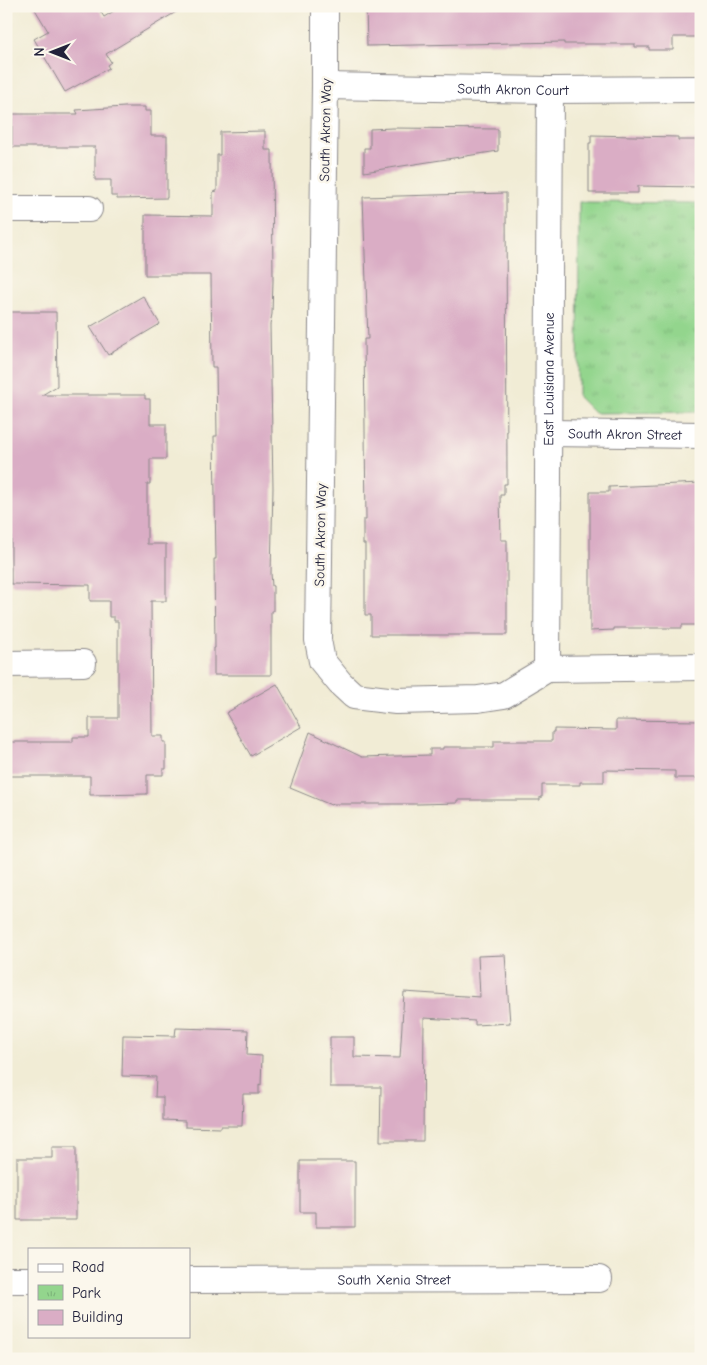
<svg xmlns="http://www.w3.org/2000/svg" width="707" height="1365" font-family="'Comic Neue',sans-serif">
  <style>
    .park { fill: url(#park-tufts); stroke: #5a7c64 }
    .building { fill: #daadc5 }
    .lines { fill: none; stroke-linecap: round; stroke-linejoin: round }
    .street-casing { stroke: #8a8788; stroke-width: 28 }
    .street { stroke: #fff; stroke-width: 26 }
    .labels { text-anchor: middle; stroke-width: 5; stroke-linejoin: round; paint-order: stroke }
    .street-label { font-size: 14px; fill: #22223b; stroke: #fbf7ec }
  </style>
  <defs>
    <pattern id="park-tufts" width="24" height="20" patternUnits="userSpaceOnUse" patternTransform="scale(1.25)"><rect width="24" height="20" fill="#93d58d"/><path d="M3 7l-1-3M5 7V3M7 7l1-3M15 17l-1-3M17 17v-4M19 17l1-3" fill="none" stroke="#7eb77b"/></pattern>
  </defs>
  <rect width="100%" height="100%" fill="#fbf7ec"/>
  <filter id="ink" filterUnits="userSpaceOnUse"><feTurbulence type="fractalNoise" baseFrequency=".02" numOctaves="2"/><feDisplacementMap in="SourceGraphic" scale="10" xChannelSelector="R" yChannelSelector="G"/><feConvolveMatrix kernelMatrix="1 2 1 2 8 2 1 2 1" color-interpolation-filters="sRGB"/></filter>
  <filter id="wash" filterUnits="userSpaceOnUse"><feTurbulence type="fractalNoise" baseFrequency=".0096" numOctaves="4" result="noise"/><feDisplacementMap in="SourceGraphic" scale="20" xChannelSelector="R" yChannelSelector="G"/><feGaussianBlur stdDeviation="1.12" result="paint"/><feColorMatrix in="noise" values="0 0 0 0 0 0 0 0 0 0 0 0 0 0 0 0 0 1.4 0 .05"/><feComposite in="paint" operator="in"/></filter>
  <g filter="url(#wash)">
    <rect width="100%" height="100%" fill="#f1ecd5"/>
    <path class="park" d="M579,202l122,1v207l-2,2 -105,1 -16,-16z"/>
    <g id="blocks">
      <path class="building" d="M33,6h64l7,11 18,-11h64l-80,48 5,8 -4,3 2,3 -44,24 -31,-53 14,-8z
        M366,6h335v31h-28v13h-24v-3h-14v-3h-71v-2l-197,4z
        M125,107h20v4h6v25h16v62l-50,1v-3h-6v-16h-16v-33h-83v-33h66l-2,-4z
        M393,128l105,1v22l-134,21v-24h6v-19z
        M265,131v19h7l1,131 -1,33 -2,11 3,163 -2,85 1,13h1v25h-2v64h-57v-27h1l-1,-89h2l-2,-123h3l-1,-69h-4l-1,-92h-66v-60l68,1v-24l4,-1v-36h3v-23z
        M591,135l87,2v3h23l-1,47 -62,-1v7h-49v-50h2z
        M506,193l1,291h-3v11h-4l1,45h6v95h-136v-20h-6v-71h-2v-24h3l-2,-181h4l-5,-142z
        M143,296l17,28 -52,31 -18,-28z
        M6,312h50l1,74 -15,9h103v4h5v25h16v35h-16v25h-3v60h19v57h-15l1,135h11v6h3v27h-3v6h-16v19l-57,1v-19h-84v-34h67v-5h16v-19h29v-97h-4v-4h-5v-16h-19v-16l-79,-1v-48h-5z
        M701,483v142h-19v3h-68v2l-24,1v-139h19v-5z
        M277,684l24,43 -50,29 -25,-43z
        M616,720l85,1v57h-26v-7l-71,-1v12h-24v3h-38v12h-2v3h-83v3l-38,1h-87l-1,1 -41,-17 20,-56 52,25 68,-2v-6h13v-2h51v-6h58v-9h2v-3l62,1z
        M505,955l5,68 -35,2v-4l-51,-3 -1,123h-43l1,-54h-51v-50h24v20l46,1 4,-66 76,5 -2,-41z
        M176,1028l72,2 -1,25 15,1 -1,29 -2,-1v10h-16l-1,32h-21v2l-36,-1v-6l-22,-1v-23h-8l1,-20 -34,-1 1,-41 52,1z
        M52,1147h24v73h-59v-62h35z
        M300,1161h55v66h-39v-15h-16z"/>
    </g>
  </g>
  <g filter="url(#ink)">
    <use href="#blocks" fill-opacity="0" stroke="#8a8788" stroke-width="1"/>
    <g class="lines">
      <g class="street-casing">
        <g id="street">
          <path d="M325,6v80l-7,554 4,21 18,22 14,13 42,5 82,-2 26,-4 43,-26 154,-2"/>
          <path id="s1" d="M325,86l225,4 151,-1"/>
          <path d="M6,209h83"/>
          <path id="s2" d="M549,433l152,2"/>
          <path d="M6,664l77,-1"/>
          <path id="s3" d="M547,669l3,-579"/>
          <path d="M6,1280h23"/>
          <path id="s4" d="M189,1280l410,-1"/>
        </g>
      </g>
      <use href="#street" class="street"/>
    </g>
  </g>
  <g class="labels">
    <g class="street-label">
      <text dy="5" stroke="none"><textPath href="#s1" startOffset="188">South Akron Court</textPath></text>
      <text transform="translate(325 130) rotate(-89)" y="5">South Akron Way</text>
      <text dy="5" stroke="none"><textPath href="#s3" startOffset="290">East Louisiana Avenue</textPath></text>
      <text dy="5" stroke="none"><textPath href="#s2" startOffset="76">South Akron Street</textPath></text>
      <text transform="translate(320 535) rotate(-89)" y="5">South Akron Way</text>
      <text dy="5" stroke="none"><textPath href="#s4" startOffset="205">South Xenia Street</textPath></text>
    </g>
  </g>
  <rect width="707" height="1365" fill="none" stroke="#fbf7ec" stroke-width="25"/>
  <rect x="28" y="1248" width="162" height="90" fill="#fbf7ec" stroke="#a4a2a5"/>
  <rect x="38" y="1264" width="25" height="8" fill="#ffffff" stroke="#a4a2a5"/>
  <text x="72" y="1272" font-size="15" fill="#22223b">Road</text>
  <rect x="38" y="1285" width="25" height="15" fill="url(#park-tufts)" stroke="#a4a2a5"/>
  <text x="72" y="1298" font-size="15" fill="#22223b">Park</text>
  <rect x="38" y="1310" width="25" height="15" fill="#daadc5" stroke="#a4a2a5"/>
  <text x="72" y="1322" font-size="15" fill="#22223b">Building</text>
  <g transform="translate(52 52) rotate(270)" stroke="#fbf7ec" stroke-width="4" paint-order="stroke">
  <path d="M0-4L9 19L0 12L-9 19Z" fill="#22223b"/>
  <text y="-8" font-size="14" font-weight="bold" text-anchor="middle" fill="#22223b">N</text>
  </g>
</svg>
